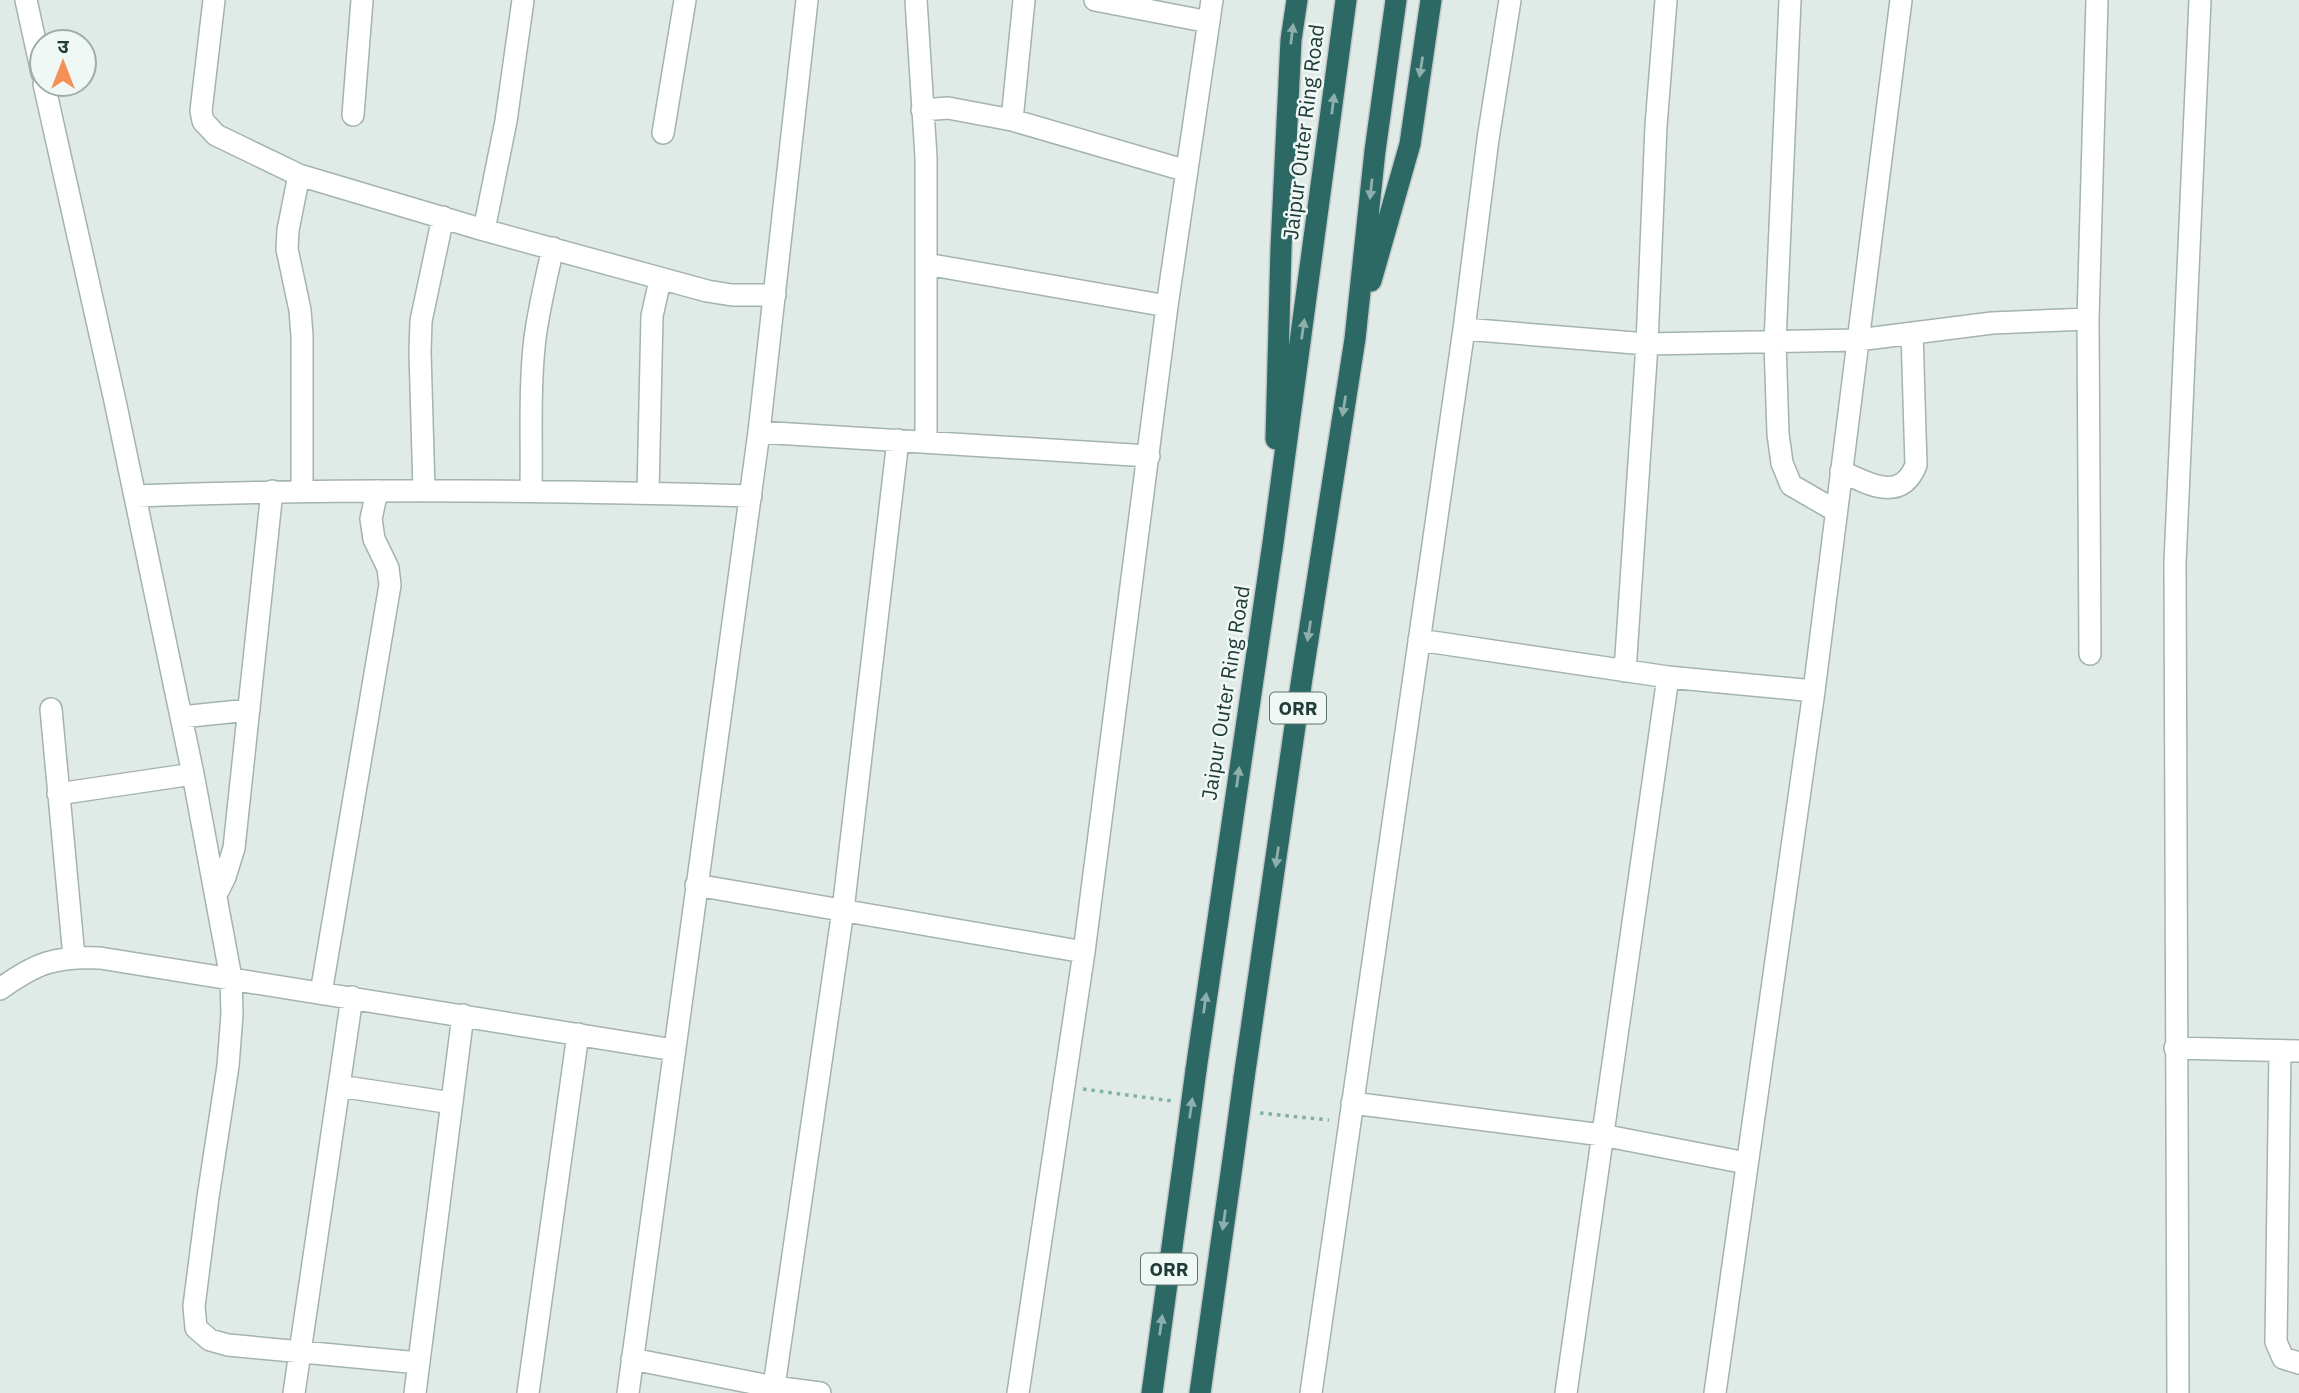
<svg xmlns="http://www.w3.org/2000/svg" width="2299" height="1393" font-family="'IBM Plex Sans','Noto Sans Devanagari',sans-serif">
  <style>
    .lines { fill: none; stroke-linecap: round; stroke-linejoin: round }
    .minor-casing { stroke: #a3b3b0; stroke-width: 24 }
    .highway-casing { stroke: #c1c8c7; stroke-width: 24 }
    .path { stroke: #80b0a6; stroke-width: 3.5; stroke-dasharray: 3.5 5; stroke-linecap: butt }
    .minor { stroke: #fff; stroke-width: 21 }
    .highway { stroke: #2c6964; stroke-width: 21 }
    .highway-bridge-casing { stroke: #c1c8c7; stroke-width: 24; stroke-linecap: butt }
    .highway-bridge { stroke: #2c6964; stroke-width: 21 }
    .oneway { fill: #8eb0ac }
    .labels { text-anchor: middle; stroke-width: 5; stroke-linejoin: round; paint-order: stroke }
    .shield { fill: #f0f8f5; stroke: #5e7471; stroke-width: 2 }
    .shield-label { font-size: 19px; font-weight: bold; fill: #203c38 }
    .street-label { font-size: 21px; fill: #203c38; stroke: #f0f8f5 }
  </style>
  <rect width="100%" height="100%" fill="#e0ebe8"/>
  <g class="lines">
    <g class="minor-casing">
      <path id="minor" d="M26,0l16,73
        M214,0l-13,111 2,10 13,14 83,40 185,55 223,61 25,4h43
        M916,0l10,157v285
        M1095,0l114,22
        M1790,0l-15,342 3,92 4,29 9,22 45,26
        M44,84l71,317 78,373 38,204 1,36 -4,52 -20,131 -14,109 2,22 14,12 18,5 191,18
        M922,110l26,-2 64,12 175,51
        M353,115l9,-115
        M1012,120l12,-120
        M663,133l22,-133
        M299,175l-11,55 -1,19 13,61 2,26v155
        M484,230l22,-109 17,-121
        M926,264l241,42
        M1464,329l183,15 211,-4 134,-17 96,-4
        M759,432l390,24
        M1841,471c27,13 60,32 75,-6l-4,-132
        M424,490l-4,-138 1,-31 22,-104
        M531,490c1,-50 -2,-102 4,-152 4,-30 11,-60 18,-90
        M648,493l4,-177 8,-36
        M135,496c205,-8 410,-6 616,0
        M1419,640l249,37
        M2090,654l-2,-335 9,-319
        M1625,671l22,-327 9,-218 10,-126
        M51,709l23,248
        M181,717l68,-7
        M58,794l135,-20
        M696,885l388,67
        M216,895l9,-18 9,-29 38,-357
        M0,989c36,-26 55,-33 100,-31l574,92
        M321,993l69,-408 -2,-17 -14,-29 -3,-20 6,-28
        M2175,1048l124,3
        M2280,1051l-4,291 7,16 16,5
        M339,1086l113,17
        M1352,1103l250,32 144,28
        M632,1359l142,28 46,6
        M294,1393l58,-396
        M415,1393l48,-378
        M528,1393l50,-359
        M628,1393l131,-961 48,-432
        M773,1393l70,-483 55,-470
        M1018,1393l66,-441 83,-646 45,-306
        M1311,1393l153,-1064 24,-190 22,-139
        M1566,1393l102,-716 146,14
        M1715,1393l99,-702 87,-691
        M2178,1393l-3,-830 25,-563"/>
    </g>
    <g class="highway-casing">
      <path id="highway" d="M1371,281l39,-137 21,-144
        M1276,439l5,-191 10,-208 6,-40
        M1196,1070l77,-527 73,-543
        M1244,1078l58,-400 53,-339 20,-188 21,-151
        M1152,1393l34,-248
        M1200,1393l34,-241"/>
    </g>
    <path class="path" d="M1083,1089l89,12
      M1260,1113l69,7"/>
    <use href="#minor" class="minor"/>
    <use href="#highway" class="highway"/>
    <g class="highway-bridge-casing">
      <path id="highway-bridge" d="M1186,1145l10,-75
        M1234,1152l10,-74"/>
    </g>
    <use href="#highway-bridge" class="highway-bridge"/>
  </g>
  <defs><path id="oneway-solid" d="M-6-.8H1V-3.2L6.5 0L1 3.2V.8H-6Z" transform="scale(1.75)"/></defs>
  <g class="oneway">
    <use href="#oneway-solid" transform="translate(1292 34) rotate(-83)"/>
    <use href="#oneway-solid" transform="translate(1421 67) rotate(99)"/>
    <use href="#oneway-solid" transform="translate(1333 104) rotate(-83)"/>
    <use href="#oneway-solid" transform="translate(1371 189) rotate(96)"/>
    <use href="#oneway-solid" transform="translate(1303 329) rotate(-82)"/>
    <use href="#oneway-solid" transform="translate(1344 406) rotate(99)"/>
    <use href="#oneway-solid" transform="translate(1309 631) rotate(99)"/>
    <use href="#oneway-solid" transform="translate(1238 777) rotate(-82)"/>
    <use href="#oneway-solid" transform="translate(1277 857) rotate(98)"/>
    <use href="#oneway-solid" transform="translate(1205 1003) rotate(-82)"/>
    <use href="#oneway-solid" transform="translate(1191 1108) rotate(-82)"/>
    <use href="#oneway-solid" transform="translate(1224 1220) rotate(98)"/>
    <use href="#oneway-solid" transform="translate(1161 1325) rotate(-82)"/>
  </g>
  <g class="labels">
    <g class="shield">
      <rect x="1270" y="692.5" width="56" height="31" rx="5"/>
      <rect x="1141" y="1253.5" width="56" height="31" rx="5"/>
    </g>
    <g class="shield-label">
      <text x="1298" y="715">ORR</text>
      <text x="1169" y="1276">ORR</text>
    </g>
    <g class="street-label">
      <text transform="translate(1304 132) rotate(-83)" y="7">Jaipur Outer Ring Road</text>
      <text transform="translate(1226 693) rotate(-81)" y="7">Jaipur Outer Ring Road</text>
    </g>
  </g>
  <g transform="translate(63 63)"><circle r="33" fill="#f0f8f5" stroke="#9dada9" stroke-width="2"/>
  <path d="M0-5L12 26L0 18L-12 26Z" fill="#f49055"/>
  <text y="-10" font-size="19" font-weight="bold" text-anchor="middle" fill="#203c38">उ</text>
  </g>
</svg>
